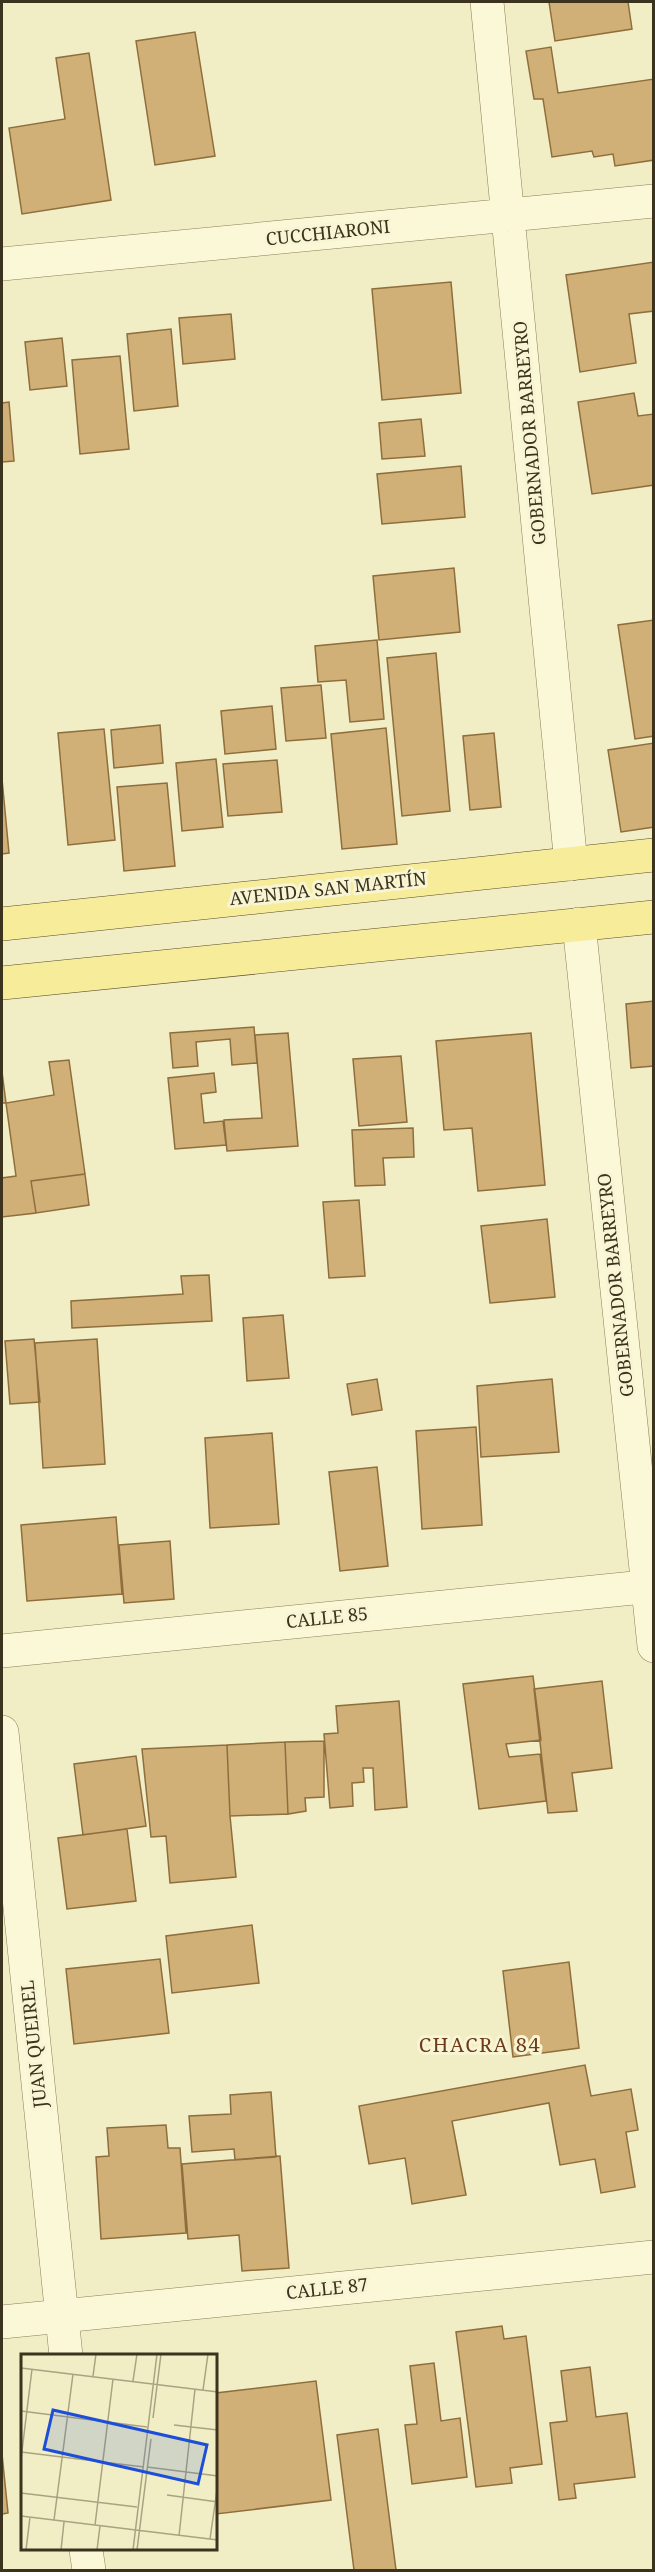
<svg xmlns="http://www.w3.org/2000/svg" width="655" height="2572" font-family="'Noto Serif',serif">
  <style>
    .building { fill: #d1b078; stroke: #8e6e3d; stroke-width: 1.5 }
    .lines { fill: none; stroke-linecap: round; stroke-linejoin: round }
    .minor-casing { stroke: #8d7f59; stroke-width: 34 }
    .major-casing { stroke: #5b4c2d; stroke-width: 34 }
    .minor { stroke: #fbf8d8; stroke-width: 33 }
    .major { stroke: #f6ec9a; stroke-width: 33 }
    .labels { text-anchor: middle; stroke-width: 6; stroke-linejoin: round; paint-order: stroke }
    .street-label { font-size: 18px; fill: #3c331e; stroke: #f8f5d4 }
    .neighbourhood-label { font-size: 20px; letter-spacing: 1.5px; fill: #6c3c1a; stroke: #f8f5d4 }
    .inset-road { fill: none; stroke: #a9a382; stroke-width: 1.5 }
    .view { fill: #1d4ed8; fill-opacity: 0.15; stroke: #1d4ed8; stroke-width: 3 }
    .inset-edge { fill: none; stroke: #3c331e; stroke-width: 3 }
  </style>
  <rect width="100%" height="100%" fill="#f1edc4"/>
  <path class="building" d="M549,2h79l4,27 -77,12z
    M195,32l20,124 -60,9 -19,-124z
    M551,47l7,46 96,-14v81l-39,6 -2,-12 -19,3 -2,-6 -40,6 -9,-58h-9l-8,-48z
    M89,53l22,147 -89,14 -13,-86 56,-9 -9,-61z
    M654,262v49l-25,3 7,49 -56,9 -14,-97z
    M451,282l10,111 -79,7 -10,-111z
    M231,314l4,45 -52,5 -4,-46z
    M171,329l7,77 -44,5 -7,-77z
    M62,338l5,48 -37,4 -5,-48z
    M120,356l9,93 -49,5 -8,-94z
    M634,393l4,23 16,-2v71l-62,9 -14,-92z
    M9,402l5,59 -12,1v-59z
    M421,419l4,37 -43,3 -3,-36z
    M461,466l4,51 -83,7 -5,-50z
    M454,568l6,64 -81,8 -6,-64z
    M654,620v116l-19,3 -17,-114z
    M377,640l7,79 -34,3 -4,-42 -28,2 -3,-36z
    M436,653l14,158 -48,5 -15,-158z
    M321,685l5,53 -40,3 -5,-53z
    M272,706l4,43 -51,5 -4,-43z
    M160,725l3,38 -49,5 -3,-38z
    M386,728l11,116 -55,5 -11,-115z
    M104,729l11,111 -47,5 -10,-112z
    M494,733l7,74 -31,3 -7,-74z
    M654,743v84l-33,5 -13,-82z
    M216,759l7,68 -41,4 -6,-68z
    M277,760l5,52 -54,4 -5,-52z
    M2,779l7,74 -7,1z
    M167,783l8,83 -51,5 -7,-84z
    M654,1001v65l-23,2 -5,-64z
    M254,1027l3,36 -25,2 -2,-26 -34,3 2,24 -25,2 -3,-35z
    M288,1033l10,113 -71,5 -3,-31 38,-2 -7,-83z
    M531,1033l14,152 -67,6 -6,-63 -28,2 -8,-89z
    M401,1056l6,66 -48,4 -6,-67z
    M69,1060l16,114 -54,7 5,32 -34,4v-39l14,-2 -10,-73 48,-8 -5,-33z
    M2,1072l4,31h-4z
    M214,1073l2,19 -15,2 3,29 19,-2 3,24 -51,4 -7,-71z
    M413,1128l1,29 -31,1 2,27 -30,1 -3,-56z
    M85,1174l4,31 -53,8 -5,-32z
    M359,1200l6,76 -36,2 -6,-76z
    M547,1219l8,78 -65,6 -9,-77z
    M209,1275l3,46 -140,7 -1,-27 112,-7 -2,-18z
    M283,1315l6,63 -42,3 -4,-63z
    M34,1339l6,63 -30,2 -5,-63z
    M97,1339l8,125 -62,4 -8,-125z
    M377,1379l5,31 -30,5 -5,-31z
    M552,1379l7,73 -78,5 -4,-71z
    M476,1427l6,98 -60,4 -6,-98z
    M272,1433l7,91 -69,4 -5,-90z
    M377,1467l11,99 -48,5 -11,-99z
    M116,1517l6,77 -95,7 -6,-76z
    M170,1541l4,58 -50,4 -5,-58z
    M533,1676l8,64 -35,4 3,13 31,-3 6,47 -67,8 -16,-125z
    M602,1681l10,87 -40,5 5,38 -29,2 -14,-124z
    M399,1701l8,106 -32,3 -2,-42h-10l1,14 -12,1 1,23 -23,2 -6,-74 14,-1 -2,-27z
    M324,1741v56l-19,1 1,13 -18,3 -3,-72z
    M285,1742l3,72 -58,2 -3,-71z
    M227,1745l3,71 6,61 -66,6 -4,-47 -15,1 -9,-88z
    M136,1756l10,70 -63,9 -9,-71z
    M127,1829l9,72 -69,8 -9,-71z
    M252,1925l7,58 -87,10 -6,-57z
    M160,1959l9,74 -95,11 -8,-75z
    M569,1962l10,86 -66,9 -10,-86z
    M585,2065l6,31 40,-7 7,41 -12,2 9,55 -34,6 -6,-34 -35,6 -11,-62 -97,18 14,74 -54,9 -7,-46 -36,6 -10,-58z
    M271,2092l5,65 -41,3 -1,-11 -42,3 -3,-36 42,-2 -1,-19z
    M166,2125l2,23h12l6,85 -85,6 -5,-82 13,-1 -2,-28z
    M280,2156l9,112 -47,3 -3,-36 -51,4 -6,-75z
    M502,2326l2,13 22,-3 16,128 -32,4 2,15 -36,4 -20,-155z
    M434,2363l7,58 19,-3 7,59 -55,7 -7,-59 12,-1 -7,-58z
    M590,2367l6,50 31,-4 8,64 -61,7 2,14 -17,2 -9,-77 17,-2 -6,-50z
    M316,2381l15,119 -115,14v-121z
    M378,2429l18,141h-42l-17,-135z
    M2,2454l6,59 -6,1z"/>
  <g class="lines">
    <g class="minor-casing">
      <path id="minor" d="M487,2l84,862
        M2,264l652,-63
        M579,924l75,722
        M2,1651l652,-65
        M2,1732l64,624
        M2,2322l652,-65
        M86,2550l3,20"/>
    </g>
    <g class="major-casing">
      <path id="major" d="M2,924l652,-69
        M2,983l652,-66"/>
    </g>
    <use href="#minor" class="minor"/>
    <use href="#major" class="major"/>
  </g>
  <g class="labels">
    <g class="street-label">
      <text transform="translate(328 233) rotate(-6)" y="6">CUCCHIARONI</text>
      <text transform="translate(530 433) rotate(-95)" y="6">GOBERNADOR BARREYRO</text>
      <text transform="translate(328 889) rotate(-6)" y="6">AVENIDA SAN MARTÍN</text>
      <text transform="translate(616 1285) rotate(-96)" y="6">GOBERNADOR BARREYRO</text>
      <text transform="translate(327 1618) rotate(-6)" y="6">CALLE 85</text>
      <text transform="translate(34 2044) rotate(-96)" y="6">JUAN QUEIREL</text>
      <text transform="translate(327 2289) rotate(-6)" y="6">CALLE 87</text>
    </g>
    <g class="neighbourhood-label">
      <text x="480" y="2052">CHACRA 84</text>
    </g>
  </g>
  <g transform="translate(21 2354)">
    <rect width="196" height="196" fill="#f1edc4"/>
    <path class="inset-road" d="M0,14l197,24M72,22l3,-22M112,27l4,-27M182,36l5,-36M0,57l126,16M132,64l8,-64M153,71l44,5M0,98l123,15M0,105l11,-90M126,113l71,9M0,139l116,14M146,141l51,7M0,162l197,24M33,166l19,-146M74,171l18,-146M158,182l16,-147M189,185l8,-56M5,196l4,-33M40,196l3,-28M76,196l3,-24M112,196l24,-196M116,196l14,-111"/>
    <path class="view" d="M32,56l154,35 -9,39 -154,-35z"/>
    <rect width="196" height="196" class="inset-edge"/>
  </g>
  <rect width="655" height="2572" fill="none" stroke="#3c331e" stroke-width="6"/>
</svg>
